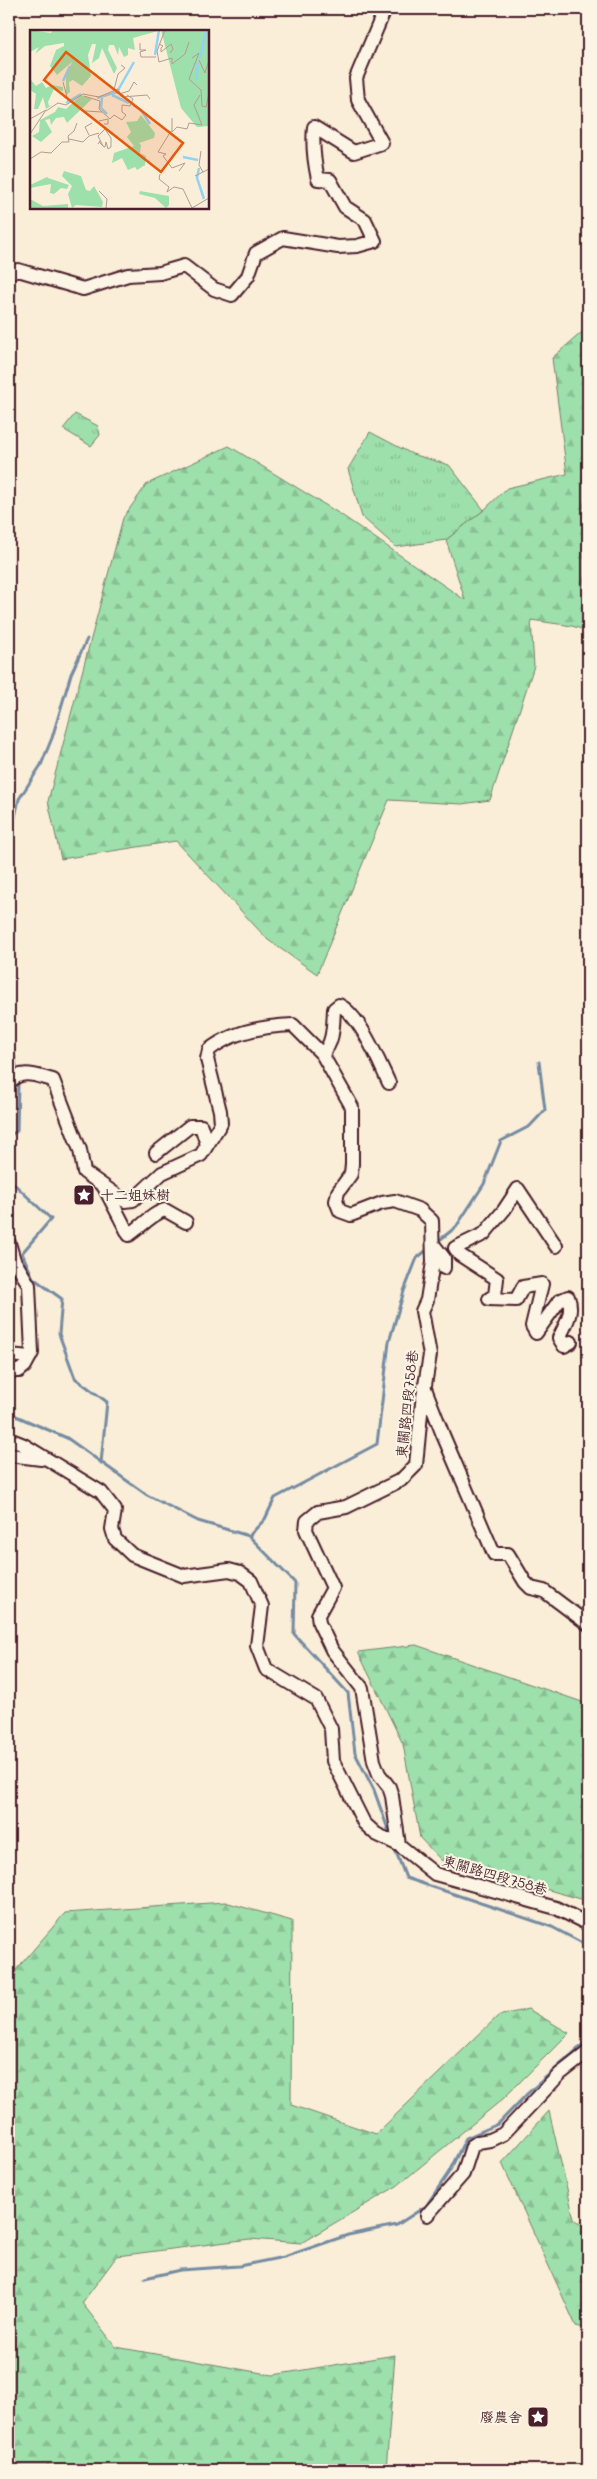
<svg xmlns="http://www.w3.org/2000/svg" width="597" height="2479" font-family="Mali,'LXGW WenKai TC',sans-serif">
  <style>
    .grass { fill: url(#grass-tufts); stroke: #74806b }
    .forest { fill: url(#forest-firs); stroke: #74806b }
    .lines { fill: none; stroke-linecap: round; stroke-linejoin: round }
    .stream { stroke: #758ba2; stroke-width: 3 }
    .minor-casing { stroke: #4a1f2b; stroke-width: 16 }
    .minor { stroke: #fcf5e5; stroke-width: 12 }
    .labels { text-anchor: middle; stroke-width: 4; stroke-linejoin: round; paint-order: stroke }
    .poi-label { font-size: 14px; fill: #4a1f2b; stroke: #fcf5e5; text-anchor: start }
    .street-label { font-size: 14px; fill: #4a1f2b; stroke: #fcf5e5 }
    .inset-river { fill: none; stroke: #91d3f2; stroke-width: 2.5 }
    .inset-road { fill: none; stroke: #b49b93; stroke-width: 1 }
    .view { fill: #e8590c; fill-opacity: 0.15; stroke: #e8590c; stroke-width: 2.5 }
    .inset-edge { fill: none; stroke: #4a1f2b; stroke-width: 2.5 }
  </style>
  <defs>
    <pattern id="grass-tufts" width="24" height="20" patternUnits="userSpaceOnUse" patternTransform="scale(1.25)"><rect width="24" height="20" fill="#9de0ab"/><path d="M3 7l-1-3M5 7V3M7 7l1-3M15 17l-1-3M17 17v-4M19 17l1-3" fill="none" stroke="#89c093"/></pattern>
    <pattern id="forest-firs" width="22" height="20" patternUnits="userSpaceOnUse" patternTransform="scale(1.25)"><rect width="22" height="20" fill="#9de0ab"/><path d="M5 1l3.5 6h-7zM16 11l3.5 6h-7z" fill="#89c093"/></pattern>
  </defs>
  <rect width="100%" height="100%" fill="#faeed8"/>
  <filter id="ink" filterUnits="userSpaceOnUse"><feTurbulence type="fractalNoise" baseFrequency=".02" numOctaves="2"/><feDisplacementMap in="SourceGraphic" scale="10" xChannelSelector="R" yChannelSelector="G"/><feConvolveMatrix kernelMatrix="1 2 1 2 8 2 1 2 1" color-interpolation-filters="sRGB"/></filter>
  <g filter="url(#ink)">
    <path class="grass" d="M75,414l23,12 2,9 -9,11 -28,-17z
      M370,432l42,22 37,11 35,45 -38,30 -50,7 -34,-30 -14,-48z"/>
    <path class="forest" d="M588,327v304l-16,-5 -41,-6 3,46 -44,134 -28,4 -73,-4 -72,174 -49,-34 -92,-99 -115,18 -13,-58 75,-283 24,-34 82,-38 111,68 125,86 -19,-60 38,-30 23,-22 60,-14 -15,-116z
      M416,1645l172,59v197l-147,-41 -21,-22 -17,-94 -45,-92z
      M225,1902l67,19 -1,184 85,29 122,-118 30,-7 41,24 -65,65 -107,88 -96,57 -51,-4 -133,17 -35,47 34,44 157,28 122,-20 -9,115h-377v-492l56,-65z
      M549,2111l25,108 14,12v98l-12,-3 -74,-163z"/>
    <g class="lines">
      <path class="stream" d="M9,845l10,-46 22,-34 11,-27 19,-64 16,-35
        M9,1023l8,49
        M9,1136l8,-5 1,-50
        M9,1176l5,8 37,35 -29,34 11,25 29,21 -3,35 16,44 32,24 -6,61
        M437,1242l19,-15 28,-43 17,-43 29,-15 15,-16 -6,-48
        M9,1413l58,25 80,57 51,26 51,15 46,47 -1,51 54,59 7,60 19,37 15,42
        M249,1536l16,-17 10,-21 102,-54 12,-102 15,-51 13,-33 11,-9
        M396,1852l10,26 146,49 36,19
        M145,2278l35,-8 59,-4 45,-9 64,-22 49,-10 29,-19 23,-34 17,-34 32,-14 30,-31 60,-53"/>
      <g class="minor-casing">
        <path id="minor" d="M9,273l9,-3 65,19 45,-14 32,-2 24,-7 30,23 18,6 16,-19 8,-23 27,-15 55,9 19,-1 18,-5 -10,-21 -20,-13 -15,-27 -12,-1c-4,-18 -6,-33 -4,-52l40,25 28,-9 -24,-43 -2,-22 29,-69
          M322,1054c12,-11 11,-29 12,-45l5,-4c21,10 40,57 50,78
          M9,1083c12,-15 28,-7 44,-3l27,70 4,22 41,29 8,-1 29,-27 39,-18 20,-32 -1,-12 -13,-52 2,-9c22,-18 56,-24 84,-25l29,29 30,53v57l-1,10 -13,18 -2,9 4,10 11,4 31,-12 13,-2 25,9 12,11 1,41 -6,38 -5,11 8,44 -8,48 -6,62 -15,15 -55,27 -28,5 -11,9 -1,9 27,58 -15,27 1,8 13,27 30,38 12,73 5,13 10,13 3,9 7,49
          M156,1153l34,-27h11l6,19
          M104,1187l25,48c12,-8 24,-22 36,-25l21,12
          M9,1243l5,17 15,25 3,68 -7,13 -6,5h-10
          M433,1244l11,14v10
          M556,1246l-38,-57 -14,21 -20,24 -29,14 5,7 37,24 -2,16 -6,4 27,1 7,-13 19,-3 -10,42 4,7 23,-32 9,-4c6,15 -2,27 -9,41l5,8 7,-4
          M9,1355l21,2
          M424,1386l19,49 51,119h14l17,28 6,6 13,3 44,33
          M9,1439l15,6 77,47 14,18 -3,19 3,10 17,16 52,21 45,-6 11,3 11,8 11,25 -5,40 9,23 50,30 15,30 2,32 31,62 12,11 23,11 36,29 121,34 32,16
          M9,1455l32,4
          M427,2215l36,-41 9,-28 6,-4 12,-2 13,-6 57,-60 28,-22"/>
      </g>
      <use href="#minor" class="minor"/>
    </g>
  </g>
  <defs>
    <g id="sight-square" transform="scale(1.125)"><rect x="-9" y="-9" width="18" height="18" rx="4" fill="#4a1f2b" stroke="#fcf5e5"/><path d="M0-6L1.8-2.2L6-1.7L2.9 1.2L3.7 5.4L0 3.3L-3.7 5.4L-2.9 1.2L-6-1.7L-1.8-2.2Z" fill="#fff"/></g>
  </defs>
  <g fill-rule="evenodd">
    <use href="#sight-square" x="84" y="1195"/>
    <use href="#sight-square" x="538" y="2417"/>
  </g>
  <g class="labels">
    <g class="poi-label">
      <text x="100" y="1200">十二姐妹樹</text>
      <text x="522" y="2422" text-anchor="end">廢農舍</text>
    </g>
    <g class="street-label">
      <text transform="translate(407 1404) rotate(-84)" y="5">東關路四段758巷</text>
      <text transform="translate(495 1875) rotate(16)" y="5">東關路四段758巷</text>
    </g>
  </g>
  <g transform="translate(30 30)">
    <rect width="179" height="179" fill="#faeed8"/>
    <path d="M0,0l21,3 2,-3 105,1 -25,7 2,12 -7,-2v7l-4,2 -5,-10 -1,8 -4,-10h-5l-1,5 9,18 -3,6 -12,-26 -3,10 -7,5 4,-19h-4l-4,11 3,21 -9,10 -9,-6 -4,2 1,10 -4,3v-20l6,-13 -15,13 -7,-9 6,-16 8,-4v-3l-19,3 -10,8 4,-7 -9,5zM131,0h48v96l-12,1 -16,-19zM1,50l5,6 6,-4 4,6 6,-3 11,2v4l-9,-2 -6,13 1,4 3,-1 -6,4 -3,-12 -5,12h-4l2,-15 -6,-4zM51,65l11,4 -21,20 -4,4 -3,-6 -8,1 -5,7 -1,-6 -5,1 7,12 -11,10 -9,-6 7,-4 1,-12 15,-8 3,-5 8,2zM111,85l14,18 -1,5 -15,5 2,2 -1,8 6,3 -1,9 -8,5 -2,-3 -7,3 -6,-12 -10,5 2,-10 20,-7 -7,-9 4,-5 -5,-10 11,-1zM34,141l17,5 5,14 4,1 4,-5 9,16 -1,5 -26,-2 -4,3 -4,-14 4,-8 -10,-10zM17,147l1,1 21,7 -2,4 -6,-1 -7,6 -4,-1 1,-9 -21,4v-3zM110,161l29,5v9l-3,3 -11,-10 -16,-4zM0,169l13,7 25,-2v4h-38z" fill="#9de0ab"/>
    <path class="inset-river" d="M125,25l4,-25M170,28l6,-27M166,50l2,-18M33,51l7,-15M82,65l17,8M67,68l20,-6 17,-30M72,68l-1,10 6,6M36,73l15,-9M103,75l8,5 9,14M153,127l15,3M169,138l-2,10 7,21"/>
    <path class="inset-road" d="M135,0l-8,21 2,11 13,-4v6l13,-10 4,-12M110,13v7h6l-6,2 1,5h15M129,14l4,2 -2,2v4l10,-8 2,5 -3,4M162,28l7,-5 -10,26 12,11 1,16 4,1 3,-14M169,30l6,13 4,-13M33,52l5,19M84,60l4,-16 7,-6 -4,-3M89,64l10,-3 5,-9 3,3M54,66l16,5 -1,8 11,10 4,-4 8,5 4,-5 -4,-3v-7l8,1 3,-7 -6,-4M16,81l12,-8 8,2 17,-11 16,3 19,-8 4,8 25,-2 3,4M55,81l17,1M142,88v14l5,-5 10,2 2,-6 13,2 -8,-20 6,-10M0,89l16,-9 -16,24M69,91l9,-2v5h-4M141,101l-13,21 8,2 -3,2 9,12 13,-5 -6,8M59,105l-4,-8 7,-4M39,109l14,3 6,-6 10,-3M68,114l2,-3v2l4,4h1l1,-5 2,7 3,-2v-9l-6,-9 -7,7 5,10M171,121l-2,14 4,7M0,129l11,-7 10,1 11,-11h7l-1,-6 6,-5 3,-8M130,144l-1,5 10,8 -2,5 7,-5 9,2 9,19M165,146l14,-7M69,161l8,8 -1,9M162,178l17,-10"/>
    <path class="view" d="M36,22l117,91 -22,29 -117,-92z"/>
    <rect width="179" height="179" class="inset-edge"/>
  </g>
  <rect width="597" height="2479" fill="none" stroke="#fcf5e5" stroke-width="30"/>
  <rect x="15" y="15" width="567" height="2449" fill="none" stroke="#4a1f2b" stroke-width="2" filter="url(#ink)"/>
</svg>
